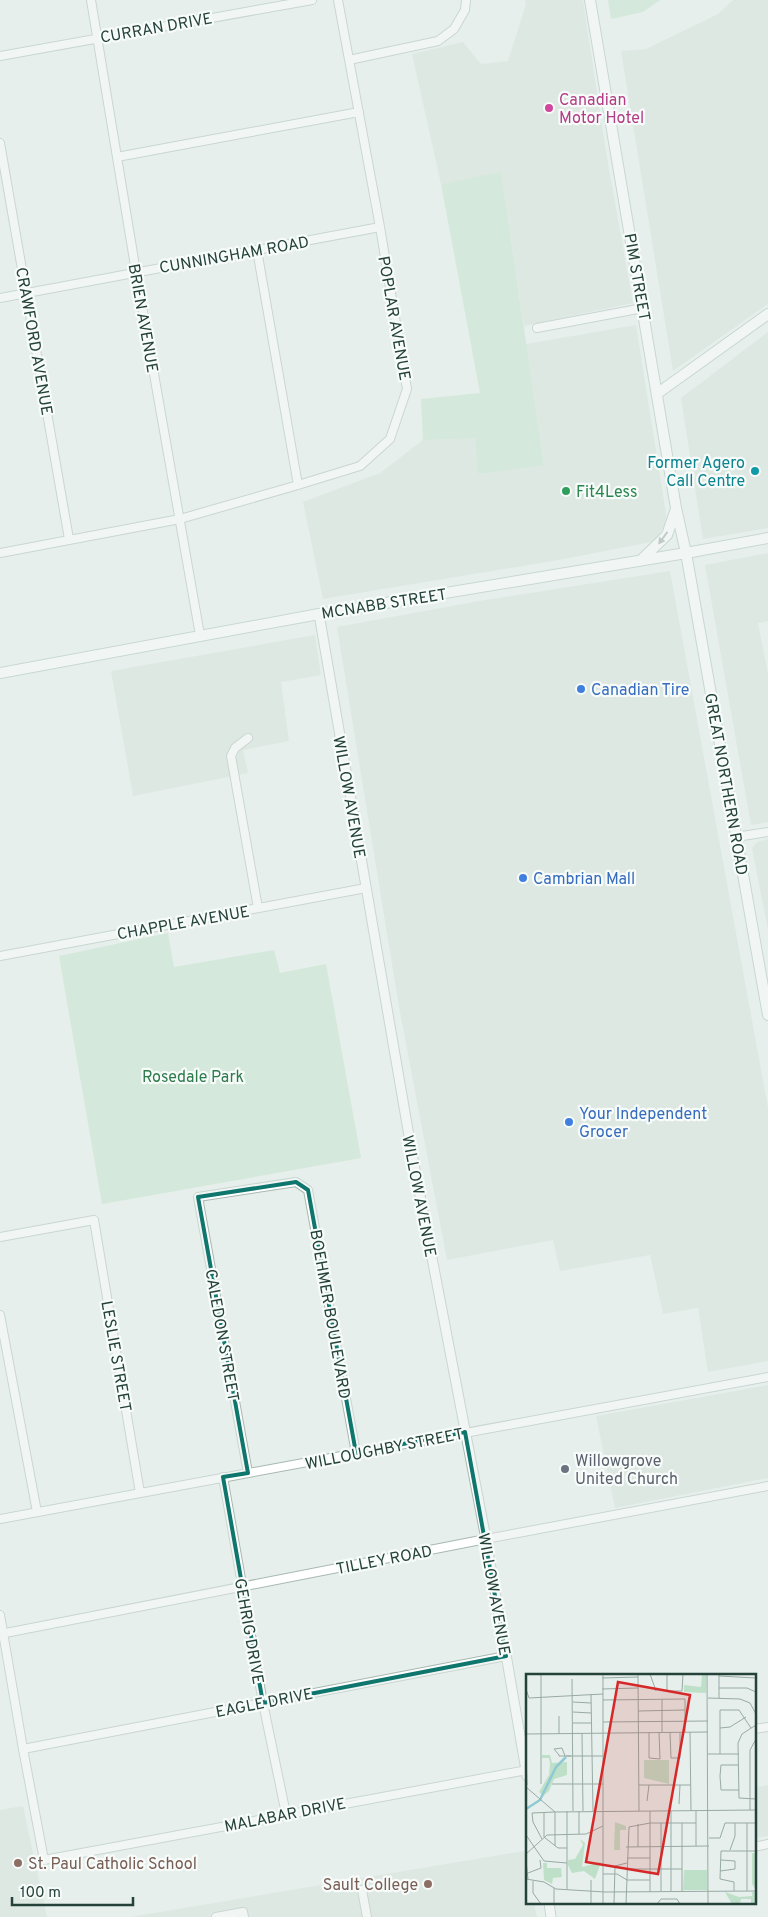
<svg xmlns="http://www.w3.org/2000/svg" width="768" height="1917" font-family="Overpass,sans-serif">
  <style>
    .built { fill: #d4dfda }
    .green { fill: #bfe0c8 }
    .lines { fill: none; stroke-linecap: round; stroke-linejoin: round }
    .minor-casing { stroke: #a8b8b2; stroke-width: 10 }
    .tertiary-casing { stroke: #a8b8b2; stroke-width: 11 }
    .secondary-casing { stroke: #a4bbb3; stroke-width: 12 }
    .minor { stroke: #fff; stroke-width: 8 }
    .tertiary { stroke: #fff; stroke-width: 9 }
    .secondary { stroke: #fff; stroke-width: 10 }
    .oneway { fill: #92a09c }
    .marked { fill: none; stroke: #0f766e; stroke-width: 4; stroke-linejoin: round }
    .hotel-dot { fill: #d1479c; stroke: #f7fbf9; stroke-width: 2 }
    .culture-dot { fill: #0f9aa8; stroke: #f7fbf9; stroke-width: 2 }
    .leisure-dot { fill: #2e9e5b; stroke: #f7fbf9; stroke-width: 2 }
    .shop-dot { fill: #3f7fe0; stroke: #f7fbf9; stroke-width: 2 }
    .worship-dot { fill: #6b7280; stroke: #f7fbf9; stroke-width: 2 }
    .education-dot { fill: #8d6e63; stroke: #f7fbf9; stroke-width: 2 }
    .labels { text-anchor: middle; stroke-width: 4.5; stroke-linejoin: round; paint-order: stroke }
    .street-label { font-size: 16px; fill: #24423a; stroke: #f7fbf9 }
    .hotel-label { font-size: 16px; fill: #b23c85; stroke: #f7fbf9; text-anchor: start }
    .culture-label { font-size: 16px; fill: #0d838f; stroke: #f7fbf9; text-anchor: end }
    .leisure-label { font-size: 16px; fill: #27864d; stroke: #f7fbf9; text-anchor: start }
    .shop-label { font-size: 16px; fill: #366cbe; stroke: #f7fbf9; text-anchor: start }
    .park-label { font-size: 16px; fill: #2d7a4b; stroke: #f7fbf9 }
    .worship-label { font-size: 16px; fill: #5b616d; stroke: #f7fbf9; text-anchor: start }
    .education-label { font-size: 16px; fill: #785e54; stroke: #f7fbf9; text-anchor: start }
    .inset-river { fill: none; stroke: #8ec9d4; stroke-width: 2.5 }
    .inset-road { fill: none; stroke: #98aaa4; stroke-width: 1 }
    .view { fill: #d62828; fill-opacity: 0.15; stroke: #d62828; stroke-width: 2.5 }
    .inset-edge { fill: none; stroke: #24423a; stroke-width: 2.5 }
  </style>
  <rect width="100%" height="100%" fill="#e6efeb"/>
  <path class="built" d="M525,0h58l23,152 27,151 -109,23 -23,-153 -60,11 -29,-130 51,-12 18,22 27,-3 18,-57z
    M733,0h35v304l-95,67 -52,-320 25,-2 72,-35z
    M636,325l31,195 -11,21 -97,19 -236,39 -20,-97 77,-29 43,-33 52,-3 4,37 65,-10 -18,-120z
    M768,332v196l-65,11 -22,-141z
    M768,553v68l-10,2 10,51v148l-17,3 -46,-260z
    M670,571l98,537v253l-60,11 -10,-64 -35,6 -13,-59 -90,16 -7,-31 -106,20 -48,-253 -62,-380 142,-26z
    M315,635l6,40 -40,7 8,59 -46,9 5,23 -115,23 -22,-125z
    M768,839v91l-16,-82 5,-6z
    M768,1385v93l-153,30 -19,-92z
    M768,1785v51l-14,2v-50z
    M23,1806l24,111h-47v-107z
    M524,1851l3,13v39h7l3,14h-407z"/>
  <path class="green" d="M608,0h52l-17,12 -32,7z
    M501,172l43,293 -66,9 -3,-36 -52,2 -2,-41 59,-6 -39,-209z
    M168,933l6,34 100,-17 6,23 46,-9 35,194 -259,46 -43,-248z"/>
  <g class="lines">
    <g class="minor-casing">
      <path id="minor" d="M91,0l45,272 64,363
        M0,56l312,-56
        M349,60l89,-19 16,-12 11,-19 1,-10
        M0,143l69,396
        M117,157l242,-45
        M257,250l41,235
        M0,298l380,-71
        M537,328l106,-20
        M0,553l180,-34 118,-34 62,-19 30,-27 17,-50 -27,-162 -42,-227
        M248,738l-13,10 -4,8 27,152
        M736,837l32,-5
        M0,956l366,-68
        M0,1237l94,-17 46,273
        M0,1315l37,197
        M248,1473l-50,-276 98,-15 12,8 48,263
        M223,1477l40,226 23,111
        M0,1519l768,-142
        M0,1615l23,134 21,111 483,-90
        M0,1634l486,-95 282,-53
        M754,1729l14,-2
        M23,1749l483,-93
        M754,1847l14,-3
        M362,1890l5,27
        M216,1917l27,-5 1,5"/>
    </g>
    <g class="tertiary-casing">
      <path id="tertiary" d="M319,614l94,545 73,380 41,237
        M549,1903l2,14"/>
    </g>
    <g class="secondary-casing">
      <path id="secondary" d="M590,0l86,508 10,45 82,462
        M658,393l110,-79
        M640,561l27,-26 9,-26
        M0,673l319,-59 367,-61 82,-15"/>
    </g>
    <use href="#minor" class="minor"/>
    <use href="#tertiary" class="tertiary"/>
    <use href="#secondary" class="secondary"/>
  </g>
  <defs><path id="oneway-solid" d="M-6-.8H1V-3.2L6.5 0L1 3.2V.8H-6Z" transform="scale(1.25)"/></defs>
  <use class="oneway" href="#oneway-solid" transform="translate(663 538) rotate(126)"/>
  <path d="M0 0H768V1917H0ZM296,1182l12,8 48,263 109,-21 41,224 -243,47 -40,-226 25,-4 -50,-276z" fill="#e6efeb" fill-opacity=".55" fill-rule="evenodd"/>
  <path class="marked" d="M296,1182l12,8 48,263 109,-21 41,224 -243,47 -40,-226 25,-4 -50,-276z"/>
  <circle class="hotel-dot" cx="549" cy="108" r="5"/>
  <circle class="culture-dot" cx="755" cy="471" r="5"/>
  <circle class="leisure-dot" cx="566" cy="491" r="5"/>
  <g class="shop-dot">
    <circle cx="581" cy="689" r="5"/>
    <circle cx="523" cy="878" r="5"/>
    <circle cx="569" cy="1122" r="5"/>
  </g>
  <circle class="worship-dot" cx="565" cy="1469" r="5"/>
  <g class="education-dot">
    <circle cx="18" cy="1863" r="5"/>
    <circle cx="428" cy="1884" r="5"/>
  </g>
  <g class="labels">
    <g class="street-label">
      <text transform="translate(156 27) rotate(-10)" y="6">CURRAN DRIVE</text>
      <text transform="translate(234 254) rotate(-10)" y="6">CUNNINGHAM ROAD</text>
      <text transform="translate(638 277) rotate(80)" y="6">PIM STREET</text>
      <text transform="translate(144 318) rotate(80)" y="6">BRIEN AVENUE</text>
      <text transform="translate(395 318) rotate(80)" y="6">POPLAR AVENUE</text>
      <text transform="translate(35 341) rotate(80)" y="6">CRAWFORD AVENUE</text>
      <text transform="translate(384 603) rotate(-9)" y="6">MCNABB STREET</text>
      <text transform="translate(727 784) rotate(80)" y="6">GREAT NORTHERN ROAD</text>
      <text transform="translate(350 797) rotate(80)" y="6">WILLOW AVENUE</text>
      <text transform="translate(183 922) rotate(-10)" y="6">CHAPPLE AVENUE</text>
      <text transform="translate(420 1196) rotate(79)" y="6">WILLOW AVENUE</text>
      <text transform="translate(331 1314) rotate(80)" y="6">BOEHMER BOULEVARD</text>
      <text transform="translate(223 1335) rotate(80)" y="6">CALEDON STREET</text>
      <text transform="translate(117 1356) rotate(80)" y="6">LESLIE STREET</text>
      <text transform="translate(384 1448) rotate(-11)" y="6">WILLOUGHBY STREET</text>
      <text transform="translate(384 1559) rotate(-11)" y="6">TILLEY ROAD</text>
      <text transform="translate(495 1594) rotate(80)" y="6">WILLOW AVENUE</text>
      <text transform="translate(250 1631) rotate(80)" y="6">GEHRIG DRIVE</text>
      <text transform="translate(264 1702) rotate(-11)" y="6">EAGLE DRIVE</text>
      <text transform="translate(285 1814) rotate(-11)" y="6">MALABAR DRIVE</text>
    </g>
    <g class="hotel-label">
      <text x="559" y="105">Canadian<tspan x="559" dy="18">Motor Hotel</tspan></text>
    </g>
    <g class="culture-label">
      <text x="745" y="468">Former Agero<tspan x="745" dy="18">Call Centre</tspan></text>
    </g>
    <g class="leisure-label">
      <text x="576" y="497">Fit4Less</text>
    </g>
    <g class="shop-label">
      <text x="591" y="695">Canadian Tire</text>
      <text x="533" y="884">Cambrian Mall</text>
      <text x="579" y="1119">Your Independent<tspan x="579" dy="18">Grocer</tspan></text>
    </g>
    <g class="park-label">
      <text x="193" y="1082">Rosedale Park</text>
    </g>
    <g class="worship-label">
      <text x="575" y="1466">Willowgrove<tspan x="575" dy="18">United Church</tspan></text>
    </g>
    <g class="education-label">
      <text x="28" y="1869">St. Paul Catholic School</text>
      <text x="418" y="1890" text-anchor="end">Sault College</text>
    </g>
  </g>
  <g transform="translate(526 1674)">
    <rect width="230" height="230" fill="#e6efeb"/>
    <path d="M176,0h4v19l-22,-1v-7l17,2zM16,81h8l2,8 15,-1v13l-13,4 -5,12 -6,5 -4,-4 10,-17 1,-11 -1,-6h-7zM118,86h25v24l-25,-6zM89,148l11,4v4h-6v20h-6zM54,165l5,4 -3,24 19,-5 -6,17 -11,-8 -12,2 -4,-8v-5l7,-1 8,-14zM226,179h4v37l-4,-6zM17,189h4v5h14l1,9 -9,1 -1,6 -8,-4zM158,196h23v20h-24zM199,218l14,5 13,-1v-4h4v11h-5v-4h-10l-1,5h-8z" fill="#bfe0c8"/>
    <path class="inset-river" d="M0,135l14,-9 16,-33 10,-10"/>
    <path class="inset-road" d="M15,0v110M77,0v230M112,0l1,137M124,0l6,17M141,0v17h15l1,-17M181,0l1,230M193,0v24M193,2l37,2M76,4l36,-1M46,5l1,132M193,14h28l9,4M0,15l3,9 74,-4M76,15l36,-1M65,20l2,117M182,24l32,1 10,4 6,11M136,25v33M77,26l82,-1v33M47,28l18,1M112,37l47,-1M47,38l18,1M33,42v18M77,48l105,-1M47,49h18M230,51l-14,9 -4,9 1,55 17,1M194,54l10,-1 16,-10M123,58v26l11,1 -1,-27M144,58l1,26h9v-26M164,58l1,79M56,59l1,78M1,60l181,-2M0,79l1,32M182,80h31M194,80v-44h19l12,18M39,82l-3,-8 -8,1 5,6v1h7M45,82h-5h37M212,91h-17l-1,11 1,14h18M26,110h51M113,111h52M0,113l29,25 201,-2M121,127l2,-16M153,130l1,-19M224,136v-60l6,-11M41,137v78M53,137v23M145,137v80M18,138v25l14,11h9M221,149v68M0,161l18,26 23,2M183,164h11l5,-15h31M16,165l-9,-17 -1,-9 23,-1v34M170,172v-35M100,173l83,-1M112,173v-23M204,176l5,-14v-13M0,180l21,-19 39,-1 17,-8M101,184h23M0,187l2,18M101,195h55M194,197l15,-2v-8l-14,-1M2,199l13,-5 -1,-8M77,200h14l10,6h23M0,205l18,3 12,7 49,3 151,-1M7,207v12l8,11M28,214v16M135,217v-68M156,217v-68M208,217v-9l-14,-3 1,-28h35M124,218v-81M65,230v-24M88,230l1,-38 12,-3M100,230l3,-77 21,-4h46M131,230l4,-5h16l3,5"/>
    <path class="view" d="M92,8l72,13 -32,179 -72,-12z"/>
    <rect width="230" height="230" class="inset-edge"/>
  </g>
  <path d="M12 1897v8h121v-8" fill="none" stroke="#24423a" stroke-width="2.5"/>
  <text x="20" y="1897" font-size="15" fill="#24423a" stroke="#f7fbf9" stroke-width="4" paint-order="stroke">100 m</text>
</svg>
